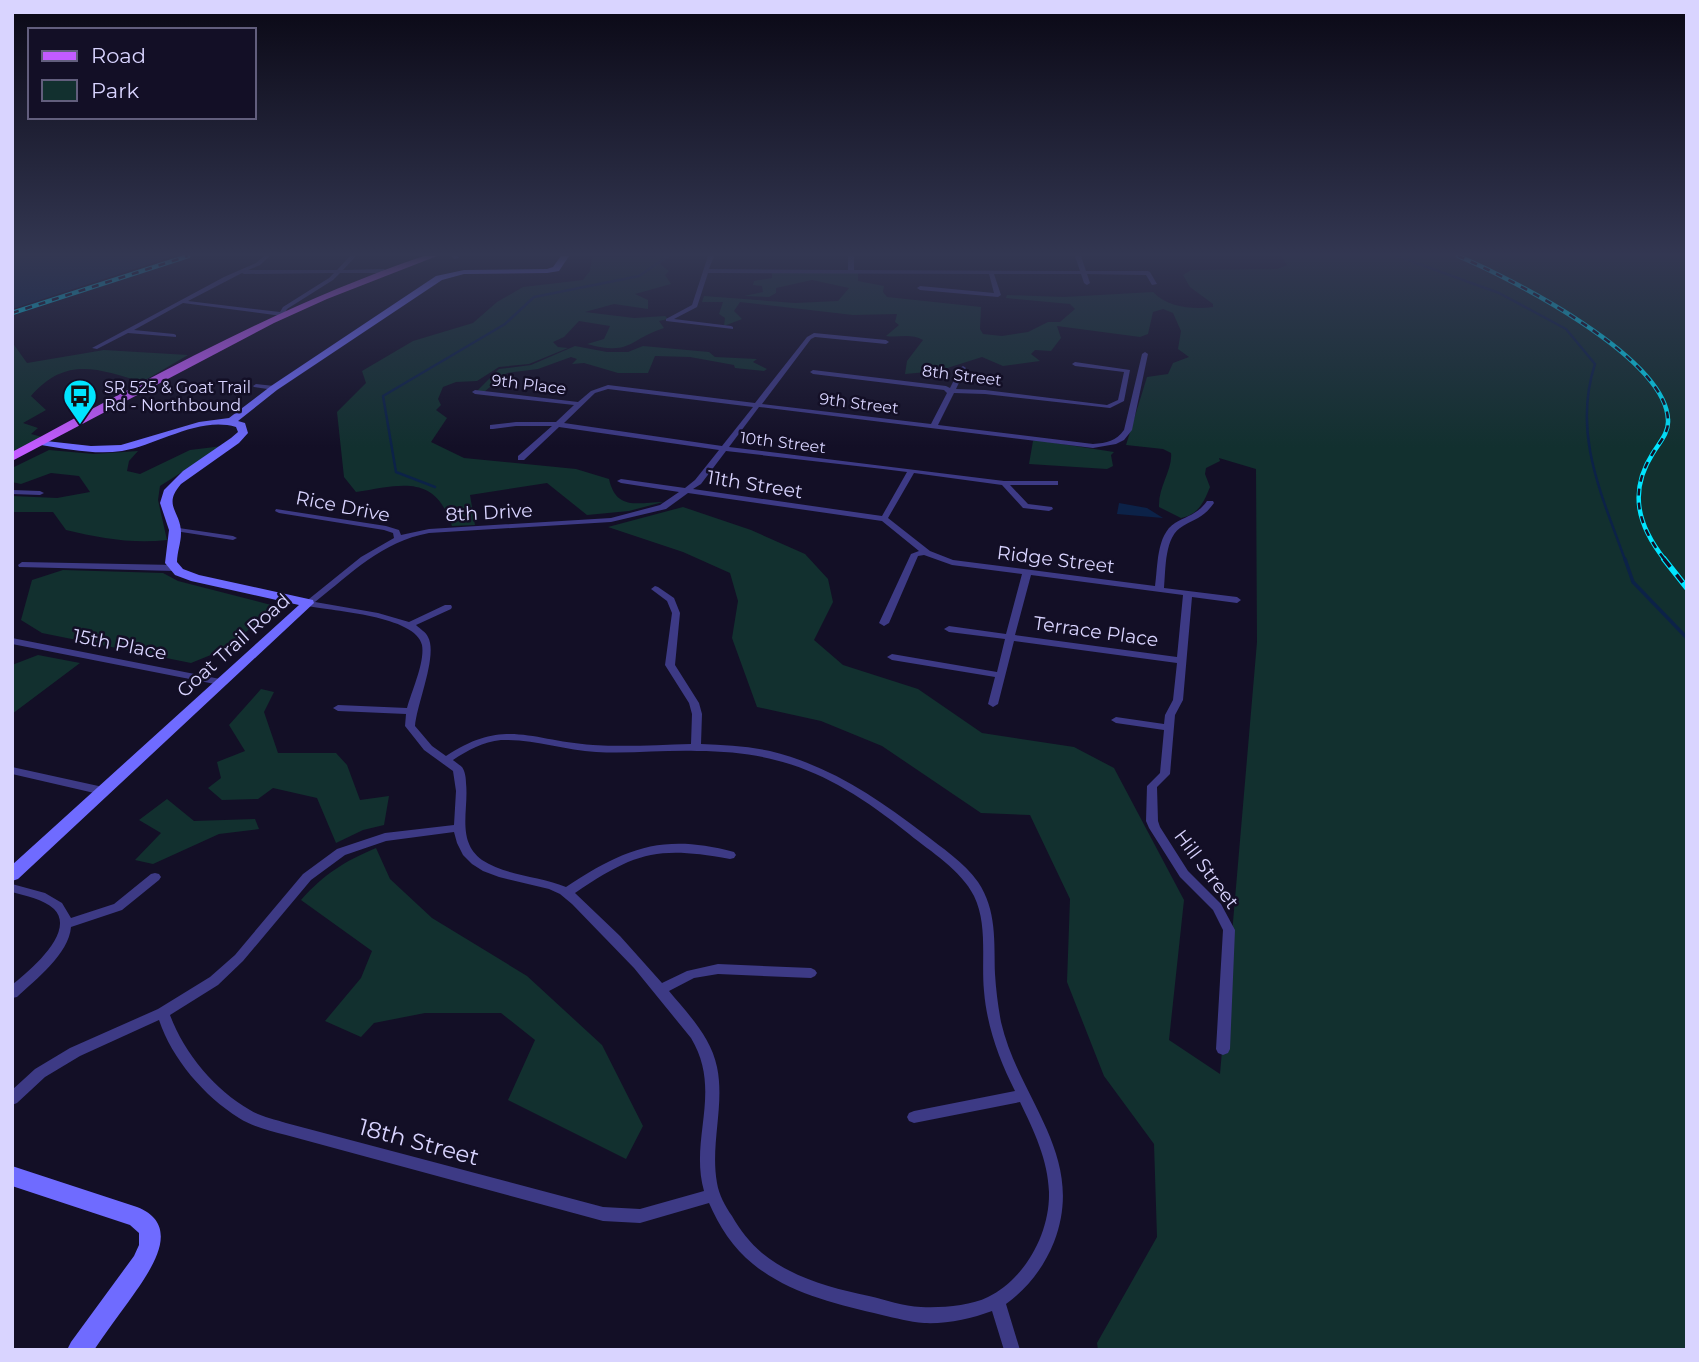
<svg xmlns="http://www.w3.org/2000/svg" width="1699" height="1362" font-family="Montserrat,sans-serif">
  <style>
    .green { fill: #12302f }
    .water { fill: #0c2248 }
    .lines { fill: none; stroke-linecap: round; stroke-linejoin: round }
    .stream-far1 { stroke: #0c2248; stroke-width: 2.5 }
    .stream { stroke: #0c2248; stroke-width: 3.5 }
    .street { fill: #3d3a85; fill-rule: evenodd }
    .secondary { fill: #6f6bff; fill-rule: evenodd }
    .primary { fill: #c25bff; fill-rule: evenodd }
    .rail-far1-casing { stroke: #00e5ff; stroke-width: 4.5 }
    .rail-casing { stroke: #00e5ff; stroke-width: 6 }
    .rail-far1 { stroke: #130f26; stroke-width: 2.5; stroke-dasharray: 7; stroke-linecap: butt }
    .rail { stroke: #130f26; stroke-width: 3.5; stroke-dasharray: 10; stroke-linecap: butt }
    .labels { text-anchor: middle; stroke-width: 5; stroke-linejoin: round; paint-order: stroke }
    .far-street-label { font-size: 16px; fill: #d9d4ff; stroke: #130f26 }
    .far-poi-label { font-size: 16px; fill: #d9d4ff; stroke: #130f26; text-anchor: start }
    .street-label { font-size: 19px; fill: #d9d4ff; stroke: #130f26 }
    .near-street-label { font-size: 23px; fill: #d9d4ff; stroke: #130f26 }
  </style>
  <rect width="100%" height="100%" fill="#130f26"/>
  <path class="green" d="M669,256l-9,8 9,7 -4,4 6,9 -36,10 13,6v9l-34,-5 -29,8 49,6 31,-2 3,3 -9,2 5,7c-37,12 -32,28 -77,16l17,-5 6,-13 -31,-5 -15,16 -11,5 5,5 10,1 -39,16 -30,3 -22,14 -21,1 -13,5 -5,12 3,6 -5,5 11,8 -16,24 33,16 112,11 33,10c7,31 27,24 54,23l-34,9 -42,4 -40,-32 -77,12 5,30 -23,1c-17,-53 -51,-41 -96,-34l-12,-15 -7,-65 29,-29 -4,-12 51,-30 60,-18 24,-21 26,-15 60,-7 7,-9 2,-14z
    M1281,256h406v1094h-589l-1,-7 60,-106 -3,-93 -50,-68 -37,-94 3,-83 -40,-84 -49,-2 -99,-67 -61,-25 -64,-14 -25,-69 6,-37 -8,-28 -47,-21 -75,-25 75,-20 68,23 54,24 23,25 5,23 -19,38 29,25 75,24 64,44 92,14 40,21 70,132 -15,140 51,34 37,-432 -1,-173 -37,-11 1,3 -14,7 -1,6 5,13c-6,15 -12,28 -29,31l-22,-11c-1,-20 14,-38 12,-54l-8,-4 -37,-4 21,-68 21,-3 5,-11 16,-6 -11,-8 3,-18 -8,-18 -10,-4 -10,3 -5,22 -8,3 -83,-11 4,12 -10,13 -16,-1 -4,4 9,7 -37,5 -21,-9 -44,14 -33,3 2,-13 16,-21c-12,-7 -25,-2 -37,-4l13,-11 -4,-3 2,-8 -44,1 -113,-13 -6,9 8,8 -18,7 1,-8 -6,-4 4,-12h-21l2,-6 91,7 43,-2 11,-13 -37,-8 -36,8v5l-7,4 -25,-1 19,-4 -1,-6 -9,-1 1,-4 18,-3v-5h86v8l26,5 -1,6 4,5 94,10 -1,22 3,5 19,2 26,-4 20,-10h12l15,-13 -5,-5 -64,-6 1,-3 57,2 89,-5c14,15 40,18 60,15v-3l-23,-17 -7,-12 8,-5 86,-1 10,-4z
    M12,342l15,21 77,-13 84,5 -46,27c-44,-13 -76,-26 -111,14l15,14 -23,13 15,5 -7,6 11,3 -30,16z
    M575,346l32,6h21l15,-6 66,6 6,5 42,2 -4,3 14,7 -3,2 -29,-3 -1,-3 -44,-8 -35,-1 -7,17h-30l-34,-10 -12,1 5,-5 -6,-2 -33,12 -31,4 -23,19 -7,-1 22,-22 32,-4z
    M1036,440l78,12 -3,3 2,11 -6,3 -78,-5 4,-23z
    M223,446l-63,40 -2,14 9,40c-35,4 -67,-2 -101,-10l-13,-18h-41v-16l45,2 33,-6 -11,-16 -28,-3 -30,11 -9,-2v-14l37,-18 45,4 44,-3 -9,10 -2,10 13,3 50,-24z
    M63,570l100,3 15,8 97,25 -47,42 -37,15 -149,-30 -21,-13 11,-40z
    M38,655l42,8 -68,51v-49z
    M261,689l13,3 -10,20 14,41h58l11,12 13,35 29,-4 -5,29 -21,5 -27,13 -19,-45 -44,-10 -15,11 -36,1 -14,-12 13,-10 -4,-16 28,-11 -16,-26z
    M167,799l27,22 61,-2 4,10 -40,5 -66,30 -18,-4 26,-27 -22,-13z
    M376,848l14,31 42,39 95,58 75,69 41,81 -17,33 -118,-59 27,-60 -34,-27h-76l-51,10 -13,14 -36,-16 36,-43 11,-27 -71,-51c23,-26 44,-39 75,-52z"/>
  <path class="water" d="M12,256h162l-162,53z
    M1119,503l28,5 16,10 -46,-4z"/>
  <g class="lines">
    <path class="stream-far1" d="M1397,256l102,37 67,36 29,35c-23,70 7,131 30,196
      M435,487l-39,-15 -13,-76 122,-72 29,-27 105,-21 29,-20"/>
    <path class="stream" d="M1625,559l8,23 54,56"/>
    <path class="street" d="M264,256h6l-10,9 -12,5h89l13,-14h6l-13,14 41,-1 3,2 -3,2h-44l-7,7 -46,29 -3,6 -2,1 -99,-13 -49,27 40,4 2,1v2l-48,-4 -31,16 -5,-1 132,-71 32,-14zM242,273l2,1 90,-1 -5,5 -46,29 -3,5 -92,-11z
      M452,256h6l1,2 -5,1z
      M708,256h6l-5,13 139,1v-14h6v14l226,1 -5,-15h6l5,15h62l2,1 7,12 -5,1 -6,-10 -59,-1 3,9 -3,2 -3,-2 -3,-9h-87l7,21 -3,2 -78,-7 -3,-2 3,-2 74,7 -5,-19 -281,-1 -11,34 -23,12 57,7 2,1v2l-67,-8v-2l26,-14z
      M814,333l72,7 3,2 -3,2 -71,-7 -4,2 -49,65 169,20 16,-31 -3,-3 -131,-16 -3,-2 3,-2 133,16 4,2 10,-20 3,-2 3,2 -10,21 29,1 122,15 11,-5 6,-28 -49,-6 -3,-2 3,-2 55,8 -6,31 -14,7 -125,-14 -31,-1 -16,32 155,19c14,-1 23,-3 31,-14l18,-76 3,-2 3,2 -16,76 -8,10 -8,4 -23,4 -334,-41 -30,40 275,34h54v4h-48l18,19 24,3 1,2 -4,2 -26,-3 -21,-23 -88,-12 -26,45 42,33 23,9 202,26c3,-19 1,-51 20,-63 12,-7 23,-9 32,-22h6l1,2c-10,14 -17,15 -31,23 -19,10 -17,43 -19,62l73,9 4,3 -4,3 -45,-6 -9,103 -8,15 -5,59 -13,13 1,34 2,6 28,44 33,33 14,26 -5,119 -2,4 -5,2 -5,-2 -2,-4 7,-119 -10,-20 -33,-33 -31,-49 -3,-7 1,-35 13,-13 4,-43 -48,-7 -5,-3 5,-3 48,7 1,-9 8,-15 4,-37 -163,-22 -16,63 -5,3 -5,-3 7,-27 -103,-17 -5,-3 5,-3 105,18 8,-33 -56,-7 -5,-3 5,-3 57,8 16,-60 -70,-9 -28,-10 -6,1 -29,67 -5,3 -5,-3 32,-69 8,-3 -37,-30 -194,-28 -22,16 -55,13 -182,11c-48,9 -77,40 -114,69l63,11 31,9 36,-17h6l1,2 -1,2 -35,16c4,4 10,7 12,12 10,18 -11,66 -13,89l17,20 14,10c59,-39 85,-15 147,-11 32,2 65,0 98,-1l1,-30 -3,-11 -24,-38 7,-52 -5,-12 -16,-12 4,-3 3,1 16,11 6,15 -5,52 24,38 3,11 -1,30c23,1 46,2 69,7 58,14 106,46 153,82 19,15 41,29 55,49 19,28 16,60 17,92 1,16 3,32 6,48 18,78 86,134 53,220 -10,25 -26,46 -48,62l14,46h-16l-12,-39c-21,8 -45,13 -68,12 -15,-1 -28,-5 -42,-8 -46,-11 -92,-21 -129,-51 -20,-16 -34,-38 -44,-61l-69,20 -37,-2 -317,-86c-16,-4 -33,-8 -47,-17 -35,-22 -67,-59 -80,-98l-79,36 -35,21 -28,26 -5,2v-15l23,-21 35,-21 88,-39 52,-32 25,-22 68,-81 34,-25 48,-16 69,-8 2,-34 -3,-20 -29,-21 -19,-24 1,-12 -68,-3 -5,-3 5,-3 69,3c5,-18 18,-46 15,-63 -6,-29 -89,-34 -114,-39l-4,-3 57,-46 33,-19 -1,-5 -9,-3 -105,-17 -4,-2 1,-2 110,17 13,4 2,5 28,-6 182,-11 49,-13 19,-13 -58,-9 -4,-2 4,-2 64,9 10,-8 24,-30 -160,-23 -35,33h-6v-4l34,-30h-36l-23,3h-3v-4l26,-3h40l18,-17 -99,-11 -3,-2 3,-2 103,12 13,-11 17,-6 147,18 52,-66zM608,389l145,18 -31,39 -158,-23 31,-30zM726,451l157,18 24,3 -25,44 -189,-27 8,-5zM1031,575l152,20 -6,62 -162,-22zM501,740c32,-1 63,10 95,12 34,2 67,-2 101,-1 90,0 143,28 212,83 22,18 52,36 65,62 14,29 7,64 10,95 3,36 15,68 31,100l-101,20 -5,2 -2,4 2,4 5,2 106,-21c14,29 28,58 29,90 1,41 -24,87 -61,105 -18,9 -47,11 -67,10 -18,-1 -35,-7 -52,-11 -38,-8 -76,-18 -107,-43 -12,-10 -22,-23 -30,-37 -7,-10 -13,-21 -15,-33 -7,-39 8,-78 0,-116 -6,-30 -29,-53 -48,-76l25,-13 24,-4 93,4 4,-2 2,-3 -2,-3 -4,-2 -93,-4 -31,7 -25,12 -42,-47 -45,-43c61,-41 82,-47 155,-34l4,-1 2,-3 -2,-3c-71,-19 -109,-4 -168,35 -27,-11 -60,-11 -84,-27 -26,-19 -13,-50 -16,-77 0,-5 -1,-12 -4,-16 -1,-1 -8,-6 -9,-7 15,-10 30,-18 48,-20zM454,832l3,11 6,12 9,9 11,7 16,6 50,12 11,5 12,10 62,64 57,70c32,53 -2,100 13,153l-64,18 -37,-2 -317,-84c-12,-4 -25,-6 -36,-13 -35,-20 -66,-57 -80,-95l48,-30 25,-24 68,-81 34,-25 41,-14z
      M256,384l18,2 3,2 -3,2 -20,-3 -1,-1z
      M12,490l28,1 4,2 -4,2 -28,-1z
      M172,527l61,9 4,2 -4,2 -58,-9h-3z
      M22,562l153,3 4,3 -4,3 -156,-4 -1,-2z
      M12,638l208,41 5,3 -5,3 -208,-41z
      M12,767l91,20 4,1 1,3 -1,3 -4,1 -91,-21z
      M155,873l4,1 2,3 -2,3 -37,30 -51,17c-2,27 -36,53 -54,70l-5,1v-13c16,-13 65,-53 42,-76 -11,-10 -28,-13 -42,-17v-8l33,9 17,10 9,15 43,-14 37,-30z"/>
    <path class="secondary" d="M561,256h8l-10,15 -12,2 -83,1 -22,6 -165,110 -39,31 7,2 3,10 -9,10 -58,41c-19,22 0,27 0,49 0,10 -4,19 -4,29l6,7 16,6 114,25 1,3 -296,276 -6,2v-16l287,-260 -108,-24 -16,-6 -10,-12 4,-33 -9,-27 4,-13 19,-19 48,-33 7,-6 -2,-5c-37,-11 -78,18 -114,24 -27,4 -55,-2 -81,-6l-5,-3 1,-2 54,6 30,-1 78,-23 30,-4 42,-32 165,-110 28,-6 83,-1 6,-2z
      M12,1166l125,41c49,19 10,68 -8,94 -12,16 -24,33 -35,49h-27l4,-8 63,-86 5,-11v-12l-9,-8 -118,-39z"/>
    <path class="primary" d="M424,256h13l-110,43 -53,24 -262,138v-9c135,-72 267,-147 412,-196z"/>
    <g class="rail-far1-casing">
      <path id="rail-far1" d="M1458,256c52,22 208,101 210,164 1,13 -9,23 -15,33 -25,39 -15,73 12,107
        M12,313l176,-57"/>
    </g>
    <g class="rail-casing">
      <path id="rail" d="M1664,559l23,29"/>
    </g>
    <use href="#rail-far1" class="rail-far1"/>
    <use href="#rail" class="rail"/>
  </g>
  <linearGradient id="sky" x2="0" y2="1"><stop stop-color="#0a0815"/><stop offset="0.57" stop-color="#333752"/><stop offset="1" stop-color="#333752" stop-opacity="0"/></linearGradient>
  <rect width="1699" height="447" fill="url(#sky)"/>
  <defs>
    <g id="bus-pin" transform="scale(1.75)"><path d="M0 17L-7.5 6A9.5 9.5 0 1 1 7.5 6Z" fill="#00e5ff" stroke="#130f26"/><path d="M-5-6H5V4H4V6H2V4H-2V6H-4V4H-5ZM-3.5-4V0h7V-4ZM-3.5 1.2v1.5H-2V1.2ZM2 1.2v1.5H3.5V1.2Z" fill="#111"/></g>
  </defs>
  <g fill-rule="evenodd">
    <use href="#bus-pin" x="80" y="396"/>
  </g>
  <g class="labels">
    <g class="far-street-label">
      <text transform="translate(962 375) rotate(7)" y="6">8th Street</text>
      <text transform="translate(529 384) rotate(7)" y="6">9th Place</text>
      <text transform="translate(859 403) rotate(7)" y="6">9th Street</text>
      <text transform="translate(783 442) rotate(7)" y="6">10th Street</text>
    </g>
    <g class="far-poi-label">
      <text x="104" y="393">SR 525 &amp; Goat Trail<tspan x="104" dy="18">Rd - Northbound</tspan></text>
    </g>
    <g class="street-label">
      <text transform="translate(755 484) rotate(9)" y="7">11th Street</text>
      <text transform="translate(343 506) rotate(11)" y="7">Rice Drive</text>
      <text transform="translate(489 512) rotate(-3)" y="7">8th Drive</text>
      <text transform="translate(1056 559) rotate(7)" y="7">Ridge Street</text>
      <text transform="translate(1096 631) rotate(8)" y="7">Terrace Place</text>
      <text transform="translate(120 644) rotate(11)" y="7">15th Place</text>
      <text transform="translate(233 645) rotate(-42)" y="7">Goat Trail Road</text>
      <text transform="translate(1207 869) rotate(53)" y="7">Hill Street</text>
    </g>
    <g class="near-street-label">
      <text transform="translate(419 1142) rotate(15)" y="8">18th Street</text>
    </g>
  </g>
  <rect width="1699" height="1362" fill="none" stroke="#d9d4ff" stroke-width="28"/>
  <rect x="28" y="28" width="228" height="91" fill="#130f26" stroke="#625e7d" stroke-width="2"/>
  <rect x="42" y="51" width="35" height="10" fill="#c25bff" stroke="#625e7d" stroke-width="2"/>
  <text x="91" y="63" font-size="21" fill="#d9d4ff">Road</text>
  <rect x="42" y="80" width="35" height="21" fill="#12302f" stroke="#625e7d" stroke-width="2"/>
  <text x="91" y="98" font-size="21" fill="#d9d4ff">Park</text>
</svg>
